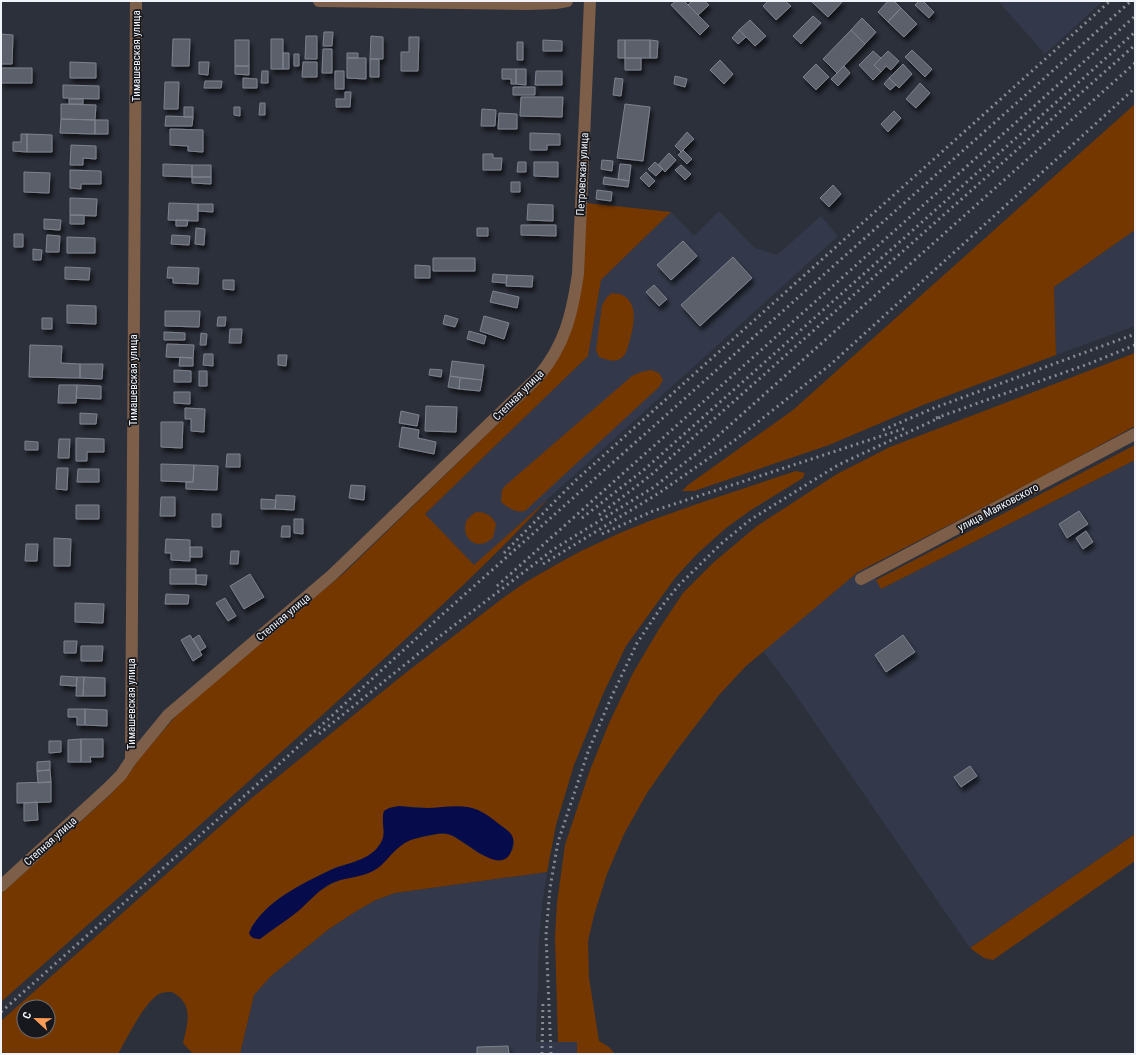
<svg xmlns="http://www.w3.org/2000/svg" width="1136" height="1055" font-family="'Roboto Condensed',sans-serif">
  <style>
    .built { fill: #33394a }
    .green { fill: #743700; fill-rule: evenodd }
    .water { fill: #060b4b }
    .building { fill: #5b606b; stroke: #7d828e; filter: url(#shadow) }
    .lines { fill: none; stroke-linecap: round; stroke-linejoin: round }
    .minor { stroke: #7d5e49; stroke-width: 12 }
    .rail { stroke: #858992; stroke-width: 3; stroke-dasharray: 2 4; stroke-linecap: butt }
    .labels { text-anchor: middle; stroke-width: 3.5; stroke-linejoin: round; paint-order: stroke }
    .street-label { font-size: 11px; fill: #f0f3fa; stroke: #16181d }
  </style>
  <defs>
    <filter id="shadow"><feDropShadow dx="2.5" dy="4.5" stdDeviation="2" flood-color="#0009"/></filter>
  </defs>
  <rect width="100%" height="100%" fill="#2c303b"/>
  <path class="built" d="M998,1h105l-58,53z
    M719,211l36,37 22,7 44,-39 17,20 -364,330 -49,-52 163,-158 13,-76 70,-68 23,24z
    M1135,230v96l-79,29 -2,-68z
    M1135,460v374l-165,114 -177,-257 -30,-40 95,-79 11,-6 12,23z
    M547,872l-5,33 -3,34 -3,103h41v12h-337l14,-59 17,-19 58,-47 29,-19 18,-10 19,-7z"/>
  <path class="green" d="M1135,104v126l-81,57 2,68 -133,50 -94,40 -135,46h-12l6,-6 105,-75z
    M586,203l85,9 -70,68 -13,76 -163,158 49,51 74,-66c-68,74 -144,141 -218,209 -109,99 -219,196 -329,294v-108l110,-100 18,-20 10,-15 36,-42 38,-35 131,-109 195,-189 20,-28z
    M612,293c3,1 7,0 10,2 18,8 11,34 7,48 -2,6 -3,13 -9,16 -7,4 -15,0 -21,-2l-3,-7 6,-45 5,-8z
    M1135,353v73l-97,53 -180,93 -112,94 -27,29 -42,55 -30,43 -23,41 -17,40 -13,41 -6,26 1,37 10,63 10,6 6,7h-38v-12h-19l-3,-105 2,-34 8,-58 25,-75 20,-49 23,-48 26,-44 24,-36 31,-31 43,-36 80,-52 53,-27z
    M651,370l8,3 4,7 -4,7 -134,124c-10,2 -16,-3 -24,-9l1,-12 4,-5 126,-109 9,-4z
    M1135,445v15l-254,129 -5,-9z
    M796,471l9,2 -2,5 -52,32 -25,18 -29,26 -22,24 -49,68 -23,48 -29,71 -18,60 -9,47 -152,21 -19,7 -18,10 -29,19 -58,47 -17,19 -14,59h-47l-10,-11c5,-21 11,-39 -11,-51 -4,0 -9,0 -13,2 -15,9 -32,44 -41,60h-117v-33l252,-224 150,-122 100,-77 23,-16 33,-19 22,-12 39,-18 32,-13 48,-17zM399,806l27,2 88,33 -1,8 -5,7 -12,4 -16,-6 -27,-18 -7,-2h-8l-25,5 -10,4 -30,28 -32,9 -10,4 -13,8 -21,20 -37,27 -9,-12c11,-13 23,-27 38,-35 14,-9 29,-16 43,-23 18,-7 43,-9 51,-31 3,-8 -2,-17 1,-27zM24,1007h24v24h-24z
    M476,512c10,0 15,3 20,12l-3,14c-4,3 -9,6 -14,6 -12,-1 -17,-14 -12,-24 2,-3 6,-6 9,-8z
    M1135,834v27l-142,99 -9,-2 -14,-10z"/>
  <path class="water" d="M399,806c9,1 19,2 28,2 16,0 35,-5 51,2 9,4 17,11 25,17 6,4 12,9 10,17 -6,39 -46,-3 -62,-9 -5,-2 -10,-2 -15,-1 -11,2 -25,4 -34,11 -11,7 -17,20 -29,26 -13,7 -28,6 -41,12 -14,7 -23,19 -35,29 -12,10 -25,17 -37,27 -6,0 -9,-1 -11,-6 12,-30 56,-51 84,-64 17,-7 42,-9 50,-31 2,-8 -2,-17 1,-27l5,-3z"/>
  <path class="building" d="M676,1h8l25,25 -9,9 -29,-30z
    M692,1h12l5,4 -11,10 -10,-10z
    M768,1h17l6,5 -15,14 -13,-14z
    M811,1h32l-15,16z
    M888,1h6l7,7 -13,14 -10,-10z
    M919,1h4l11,11 -5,6 -14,-13z
    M901,8l16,16 -13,13 -16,-15z
    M813,16l8,7 -20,21 -8,-8z
    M862,18l14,14 -11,12 -14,-14z
    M750,20l16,16 -11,10 -16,-16z
    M739,30l7,7 -8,7 -6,-6z
    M851,30l14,14 -28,29 -14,-14z
    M324,32h9l-1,14h-9z
    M1,34l12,1 -1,29h-11z
    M306,36h11v23h-12z
    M371,36l12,1v22h-13z
    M409,37h10l-1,34h-17v-19h8z
    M173,39h17l-1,27h-17z
    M271,39h12v30h-12z
    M235,40h14v26h-14z
    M543,40l19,1v10h-19z
    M618,40h7v18h-7z
    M625,40h25v18h-25z
    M650,40l8,1 -1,17h-7z
    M517,42h6v18h-6z
    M323,49h9v24h-10z
    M912,50l20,19 -7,8 -20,-20z
    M873,51l8,7 -7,7 7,7 -8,8 -14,-15z
    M888,51l11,10 -8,9 -5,-4 -5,6 -7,-7z
    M283,53h6v16h-6z
    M347,53h11v5h-11z
    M294,54h5v12h-5z
    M347,58h19v21l-19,-1z
    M625,58h16v12h-16z
    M370,59h9v18h-9z
    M720,60l13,14 -9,10 -14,-14z
    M70,62l26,1v15h-26z
    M199,62h10l-1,13 -9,-1z
    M303,62h14v15h-15z
    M816,64l13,13 -13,13 -13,-13z
    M903,64l9,10 -13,14 -10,-10z
    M235,66h14v9l-14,-1z
    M844,66l6,7 -12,13 -7,-7z
    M1,68h31v15h-31z
    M502,69h14v15h-5v-5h-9z
    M516,69h10v16l-10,-1z
    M262,71h6v12h-7z
    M335,71h9v18h-9z
    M536,71h26v14h-27z
    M675,76l12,3 -2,8 -11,-3z
    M243,78l14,1v9h-14z
    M615,78l8,1 -2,17 -8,-1z
    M889,78l7,7 -6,5 -6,-6z
    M205,81h17l-1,7h-17z
    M165,82h14l-1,27h-14z
    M920,83l10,10 -14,15 -10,-9z
    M63,85l36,1v13l-36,-1z
    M513,87h22v8h-22z
    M345,92h6l-1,15h-14v-8h9z
    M521,97h42l-1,20 -42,-1z
    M69,99h14v5h-14z
    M260,103h5v12h-6z
    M61,104l35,1 -1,15 -34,-1z
    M625,104l25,3 -7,54 -26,-3z
    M184,107h9v10h-9z
    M234,107h6v9l-6,-1z
    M482,109l14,1 -1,16h-14z
    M894,111l7,7 -13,14 -7,-8z
    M499,113l18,1v15h-19z
    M166,116l27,1 -1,9h-27z
    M61,119l34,1v14l-35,-1z
    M95,120h13v14h-13z
    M170,129l33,1v22l-15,-1v-5l-18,-1z
    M687,132l7,7 -13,13 -6,-6z
    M530,133l30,1v11h-13v5h-17z
    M21,134h6v18l-14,-1v-9h8z
    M27,134l25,1v17h-25z
    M71,145l25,1v13l-13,-1v7h-13z
    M683,150l9,9 -5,5 -9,-9z
    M669,153l7,7 -11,12 -7,-7z
    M483,154h10v4h9l-1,12h-18z
    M602,160l11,1 -1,10 -11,-2z
    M518,162h8v10h-9z
    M534,162h24v15l-24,-1z
    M655,162l8,7 -7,7 -8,-7z
    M163,164l29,1v12l-29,-1z
    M620,164l11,1 -2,16 -11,-2z
    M192,165h19v12h-19z
    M681,165l10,9 -6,6 -10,-10z
    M70,170l31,1v13h-20v5l-11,-1z
    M24,172l26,1 -1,20 -25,-1z
    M646,172l9,9 -6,6 -9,-9z
    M192,177h19v7l-19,-1z
    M604,177l25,4 -1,6 -25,-3z
    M511,182h9v10h-9z
    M833,185l8,9 -12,13 -9,-9z
    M597,190l15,2 -1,9 -15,-2z
    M70,198l27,1 -1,17 -26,-1z
    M169,203l29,1v17l-30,-1z
    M198,204h15v8l-15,-1z
    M528,204l25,1v16l-26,-1z
    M70,215h14v9h-14z
    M44,219l17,1 -1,10 -16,-1z
    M176,220h12l-1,6h-11z
    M521,225h35v11l-35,-1z
    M196,228l9,1 -1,16 -9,-1z
    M477,228h11v8h-11z
    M14,234h9v13h-9z
    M47,235l13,1 -1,16h-13z
    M172,235l18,1 -1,9 -18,-1z
    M67,237l28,1v15h-28z
    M683,241l14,15 -26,24 -14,-15z
    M33,249l9,1 -1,10h-8z
    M733,257l19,21 -52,48 -19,-21z
    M433,258h42v13h-42z
    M415,265l15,1v12h-15z
    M65,267l25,1 -1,12 -24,-1z
    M168,267l31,1 -1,16 -25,-1v-5h-6z
    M493,274l14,1 -1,8 -14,-1z
    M507,275l26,1 -1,11 -26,-1z
    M223,280h11v10l-11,-1z
    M654,285l13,14 -8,7 -13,-14z
    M493,291l26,6 -2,11 -27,-6z
    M67,305l29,1v18l-29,-1z
    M165,311h35l-1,16 -34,-1z
    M445,315l13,4 -3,8 -12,-3z
    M484,316l25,7 -5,16 -24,-8z
    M218,317h8l-1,9h-8z
    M42,318h10v11h-10z
    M230,329h12l-1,14h-12z
    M469,331l17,5 -2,8 -17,-5z
    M164,332l21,1v7h-21z
    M201,333l6,1 -1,11h-6z
    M167,344l27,1 -1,13 -27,-1z
    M30,345l32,1 -1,17 19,1v14l-51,-1z
    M204,354h9v12l-10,-1z
    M278,355h9l-1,11 -8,-1z
    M180,357l13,1v8h-14z
    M452,361l32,4 -2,15 -32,-4z
    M80,364h23l-1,15 -22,-1z
    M430,369l12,1 -1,7 -12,-2z
    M174,370l17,1v11h-17z
    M199,371h8v15h-8z
    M450,376l10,2 -1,11 -11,-2z
    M460,378l22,2 -2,11 -21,-2z
    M59,385h18l-1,18h-18z
    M77,385l24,1v13l-25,-1z
    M174,392h16v12l-16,-1z
    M426,406l31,1 -1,25 -31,-1z
    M185,408l20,1 -1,23 -13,-1v-12h-6z
    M401,411l18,4 -2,11 -18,-3z
    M80,413l17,1 -1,10h-16z
    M161,422h22l-1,26 -21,-1z
    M402,427l17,3 -1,8 18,4 -2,12 -35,-7z
    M76,438l28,1v13h-17v9h-11z
    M59,439h11l-1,19h-11z
    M25,441l13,1v8h-13z
    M227,454h13v13h-14z
    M161,464l33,1 -1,17 -32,-1z
    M194,465l24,1 -1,24 -31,-1v-7h7z
    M57,468h11l-1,22 -11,-1z
    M78,469h21v13h-22z
    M351,485l14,1 -1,14 -15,-2z
    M276,495l19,1 -1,14 -19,-1z
    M161,497h14v19h-15z
    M261,499l15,1 -1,9h-14z
    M76,505h23v14h-23z
    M1079,511l9,13 -21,14 -8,-14z
    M212,514h9v13h-9z
    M294,519h9v15l-9,-1z
    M282,526h8v11h-9z
    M1086,531l7,11 -10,7 -7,-11z
    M54,538l17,1 -1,27h-16z
    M166,539l24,1v21l-19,-1v-7h-6z
    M26,544h12l-1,17h-12z
    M190,547h12v10h-12z
    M231,551h8l-1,13h-8z
    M170,569h26v15h-26z
    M250,574l14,23 -20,12 -14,-23z
    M196,575h11l-1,10 -10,-1z
    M166,594l23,1 -1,9h-23z
    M225,598l11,18 -8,5 -12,-18z
    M75,603l29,1 -1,19 -28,-1z
    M190,635l12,20 -9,6 -12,-21z
    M199,635l7,12 -6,4 -7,-12z
    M903,635l12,17 -29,20 -11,-17z
    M64,641h13l-1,12h-12z
    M81,646h22l-1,15h-21z
    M61,676l16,1 -1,9 -16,-1z
    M77,677h7l-1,19h-7z
    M84,677l21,1v18h-22z
    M68,709h17v16h-8v-8h-9z
    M85,709l22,1v16l-22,-1z
    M81,739h22v18h-13l1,5h-10z
    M81,739v23h-13v-22z
    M49,741h12v11l-12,1z
    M50,761v9l-13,1v-9z
    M970,766l7,10 -16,11 -7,-10z
    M50,770l1,12 -13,1 -1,-12z
    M51,782v20l-34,1v-20z
    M37,802l1,18 -14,1v-18z
    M508,1046l1,8h-32v-7z"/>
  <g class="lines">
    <path class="minor" d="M319,1l210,3 27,-1 11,-2
      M861,579l274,-145
      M131,760l5,-759
      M1,886l106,-97 14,-14 10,-15 37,-45 164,-140 206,-198c27,-32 34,-63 40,-103l12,-273"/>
    <path class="rail" d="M936,418l155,-55 44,-18
      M883,430l51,-22 201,-74
      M599,515l52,-40 484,-430
      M582,518l63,-49 490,-437
      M602,534l51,-23 253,-83
      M504,553l71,-72 535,-480
      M543,564l116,-71 76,-53 95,-75 305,-277
      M497,586l638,-570
      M319,734l120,-97 115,-88 100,-62 57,-45 424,-379
      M1,1012l251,-223 193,-177 686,-611
      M542,1054l1,-54
      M551,1054l-5,-119 4,-47 8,-46 31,-93 22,-51 26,-55 25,-37 17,-21 43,-42 28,-23 88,-55 103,-48"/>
  </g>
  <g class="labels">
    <g class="street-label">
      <text transform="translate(136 56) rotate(-90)" y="4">Тимашевская улица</text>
      <text transform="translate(582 174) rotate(-87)" y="4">Петровская улица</text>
      <text transform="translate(133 380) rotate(-90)" y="4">Тимашевская улица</text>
      <text transform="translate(518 395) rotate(-45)" y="4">Степная улица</text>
      <text transform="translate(998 507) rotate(-28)" y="4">улица Маяковского</text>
      <text transform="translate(283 617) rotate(-40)" y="4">Степная улица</text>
      <text transform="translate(131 704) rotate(-90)" y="4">Тимашевская улица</text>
      <text transform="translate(50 841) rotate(-42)" y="4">Степная улица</text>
    </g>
  </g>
  <rect width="1136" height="1055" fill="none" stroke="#f0f3fa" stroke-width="4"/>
  <g transform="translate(36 1019) rotate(292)"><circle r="19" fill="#16181d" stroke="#6d7075"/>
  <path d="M0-3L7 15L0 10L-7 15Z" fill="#fe9c57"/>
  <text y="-6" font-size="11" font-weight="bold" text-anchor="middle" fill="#f0f3fa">С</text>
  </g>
</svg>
